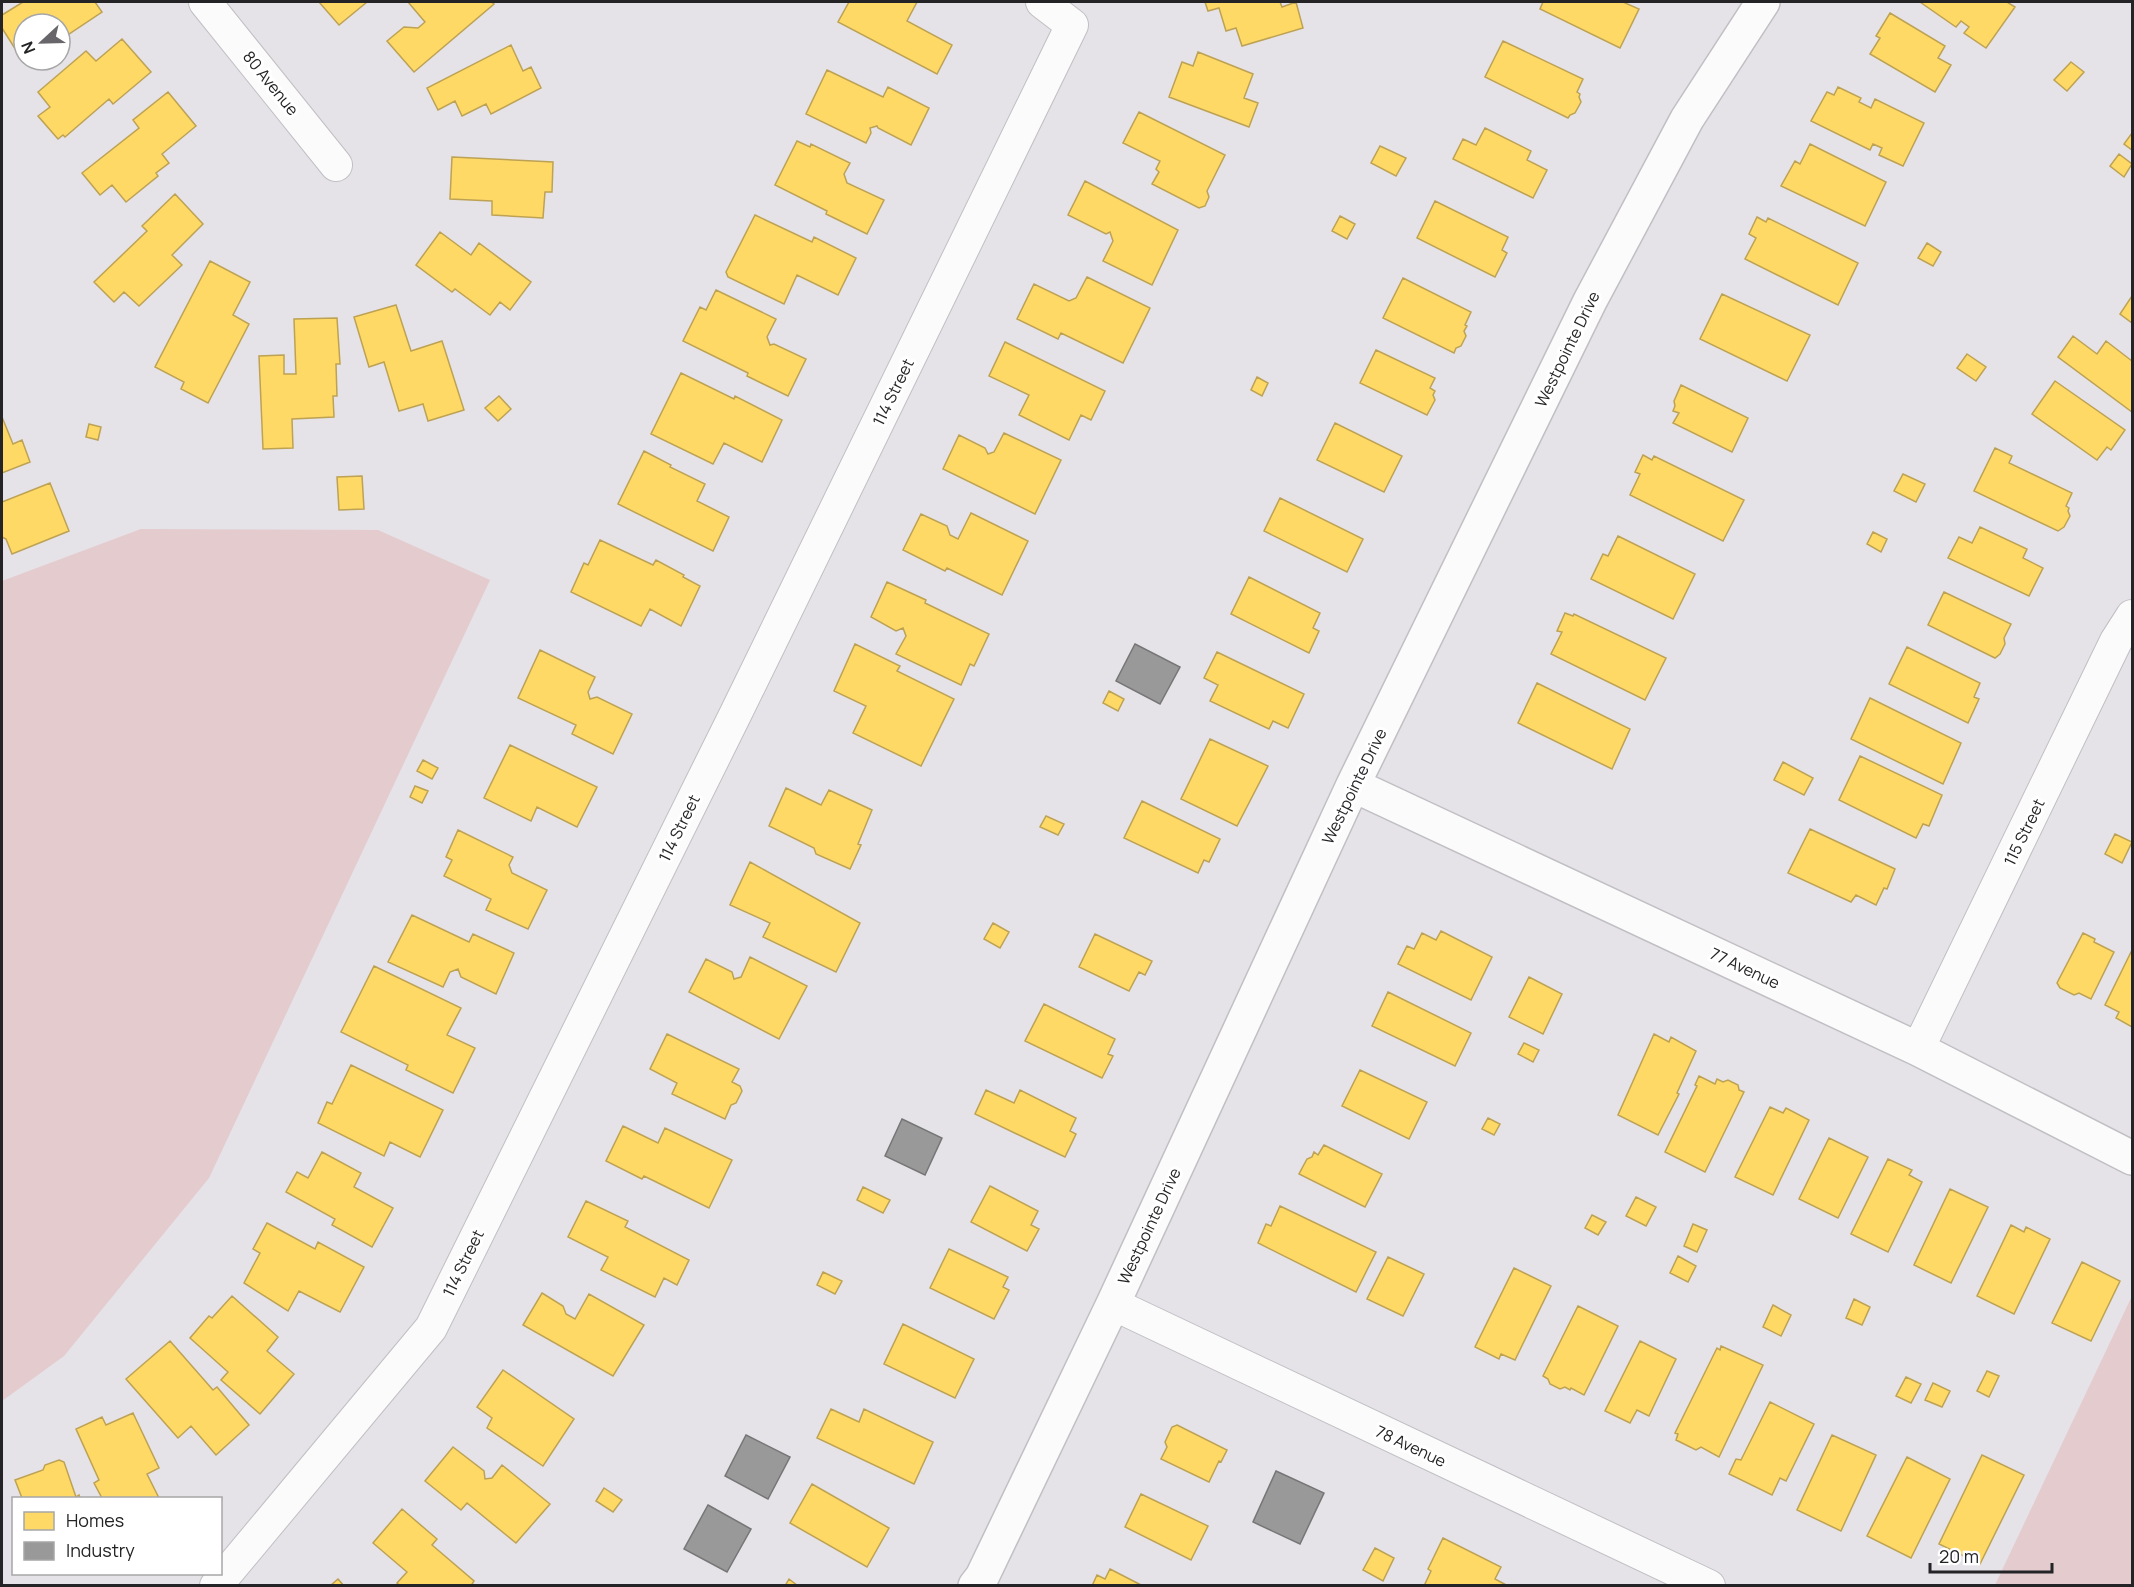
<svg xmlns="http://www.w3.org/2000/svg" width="2134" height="1587" font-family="Manrope,sans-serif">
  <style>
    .green { fill: #e3cbce }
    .homes { fill: #ffd966; stroke: #bda253; stroke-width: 1.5 }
    .industry { fill: #999; stroke: #767676; stroke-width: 1.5 }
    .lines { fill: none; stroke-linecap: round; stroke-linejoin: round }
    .street-casing { stroke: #c1bfc3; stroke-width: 34 }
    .secondary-casing { stroke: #c1bfc3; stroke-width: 36 }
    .street { stroke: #fbfbfc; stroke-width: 32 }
    .secondary { stroke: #fbfbfc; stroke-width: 33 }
    .labels { text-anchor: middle; stroke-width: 6; stroke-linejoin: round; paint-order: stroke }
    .street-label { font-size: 16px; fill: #242326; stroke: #fff }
  </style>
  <rect width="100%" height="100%" fill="#e5e2e8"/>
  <path class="green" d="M141,529l237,1 112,50 -281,598 -145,178 -62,45v-820z
    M2132,1296v289h-137z"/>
  <path class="homes" d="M23,2h72l7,10 -42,28v-16h-36v36h5l-5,3 -22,-35v-13z
    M319,2h48l-28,23z
    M408,2h83l3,2 -80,68 -27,-31 17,-14 14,1 7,-6z
    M849,2h68l-10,19 45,24 -15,29 -99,-52z
    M1205,2h75l2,5 14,-5 7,26 -61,18 -6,-18 -10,3 -7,-23 -11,3z
    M1543,2h80l16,7 -19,39 -80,-39z
    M1920,2h87l8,5 -29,41 -22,-15 5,-6 -8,-6 -5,6z
    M1890,13l55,33 -7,12 13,7 -16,27 -65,-38 10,-16 -4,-2z
    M122,39l29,33 -38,32 -4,-5 -44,38 -2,-2 -5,4 -20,-23 12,-9 -12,-15 48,-41 10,10z
    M1503,41l80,38 -6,13 3,2 -1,3 2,5 -6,11 -5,2 -2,3 -83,-41z
    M511,45l12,26 8,-4 10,21 -50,26 -5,-10 -24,12 -7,-15 -17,9 -11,-22z
    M1198,52l55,22 -9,24 14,5 -9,24 -80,-30 13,-35 11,4z
    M2071,62l13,10 -17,19 -13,-11z
    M827,70l56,27 5,-10 41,21 -18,37 -33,-17 -1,-2 -7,2 1,5 -5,10 -60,-29z
    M1838,87l23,11 -2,4 12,6 4,-9 49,24 -21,43 -24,-11 3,-7 -9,-4 -3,6 -59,-29 16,-29 7,3z
    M168,92l28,34 -34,28 7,9 -13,10 2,3 -32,26 -14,-17 -12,10 -18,-22 57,-45 -6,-8z
    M1139,112l86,43 -18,36 2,6 -4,9 -6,2 -47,-24 7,-12 -3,-3 4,-8 -37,-18z
    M1485,128l46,23 -4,9 20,10 -14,28 -80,-39 10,-20 13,6z
    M2132,133v17l-8,-6z
    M797,141l13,6 1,-3 39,19 -6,11 3,9 37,17 -17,34 -41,-20 1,-3 -52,-26z
    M1810,144l76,38 -21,44 -84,-40 14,-25 5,3z
    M1380,146l26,12 -10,18 -25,-13z
    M2119,154l13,10 -8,13 -14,-11z
    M452,157l101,5 -1,30h-7l-2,26 -51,-3v-14l-42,-2z
    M1085,181l93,49 -26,55 -49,-24 10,-20 -3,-9 -4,2 -38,-19z
    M175,194l28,30 -31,31 10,10 -43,41 -15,-14 -10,10 -20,-20 53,-51 -5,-5z
    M1435,201l73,36 -6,13 5,3 -12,24 -78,-39z
    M755,215l57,27 2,-5 42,21 -18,37 -41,-20 -13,29 -56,-27 -2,-5z
    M1340,216l15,8 -8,15 -15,-8z
    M1757,217l9,5 2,-4 90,45 -20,42 -93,-46 11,-21 -7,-4z
    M440,232l31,23 8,-12 52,39 -21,28 -10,-8 -10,13 -35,-26 -3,3 -36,-27z
    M1927,243l14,9 -8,14 -15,-8z
    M210,261l40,21 -17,33 16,9 -41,79 -27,-14 3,-7 -29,-15z
    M1087,277l63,31 -27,55 -62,-30 -3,6 -41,-20 17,-35 35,17 7,-3z
    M1403,278l68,34 -6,13 2,1 -3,5 2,5 -5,10 -5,2 -2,5 -71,-35z
    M716,290l60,29 -9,18 3,8 4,-1 32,15 -18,37 -41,-20 1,-3 -65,-32 17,-34 6,3z
    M1722,294l88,41 -23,46 -87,-42z
    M2132,296v27l-12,-9z
    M396,305l15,46 31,-10 22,69 -36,11 -5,-17 -24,7 -15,-49 -15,5 -15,-50z
    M337,318l3,46h-4l1,32h-4l1,21 -42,2 1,29 -30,1 -4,-93 25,-1v19h12l-2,-55z
    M2073,336l24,18 9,-13 26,20v51l-74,-55z
    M1005,342l100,49 -14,29 -10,-5 -12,25 -50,-25 10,-20 -40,-19z
    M1376,350l59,28 -5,10 5,3 -2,4 2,5 -8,15 -67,-32z
    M1967,354l19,13 -10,14 -19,-13z
    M681,373l53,26 1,-3 47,24 -20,42 -38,-19 -11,21 -62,-30z
    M1257,377l11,6 -6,13 -11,-6z
    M2055,381l70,49 -14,20 -4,-3 -10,13 -65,-46z
    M1681,385l67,33 -16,34 -59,-29 6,-10 -6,-2 2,-5 -1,-5z
    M499,396l12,13 -13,12 -13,-13z
    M2,417l11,27 9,-4 8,22 -28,11z
    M1335,423l67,33 -18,36 -67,-32z
    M89,424l12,3 -3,13 -12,-3z
    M1004,433l57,27 -26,54 -92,-45 16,-34 26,13 3,6 6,-2z
    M1995,448l17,8 -3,7 63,30 -6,13 3,2 -1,3 2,5 -6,11 -6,4 -84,-40z
    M644,451l27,14 -1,2 35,17 -8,17 32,16 -16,34 -95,-47z
    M1643,455l9,5 2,-4 90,44 -21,41 -93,-46 10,-21 -5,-2z
    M1903,474l22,10 -9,18 -22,-11z
    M362,476l2,33 -25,1 -2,-33z
    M50,483l19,48 -57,23 -6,-15 -4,-2v-35z
    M1280,498l83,41 -16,33 -83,-41z
    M971,513l57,28 -26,54 -55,-27 -2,3 -42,-21 18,-36 26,12 3,9 8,4z
    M1980,527l47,22 -4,9 20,10 -14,28 -81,-38 11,-21 13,6z
    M1873,532l14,7 -6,13 -14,-8z
    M1618,536l77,38 -22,45 -82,-40 12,-25 5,2z
    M600,540l53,25 3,-5 28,15 -1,2 17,9 -19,40 -31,-17 -9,17 -70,-34 13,-29 4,2z
    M1249,577l71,36 -7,15 6,3 -10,22 -78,-39z
    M887,582l39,18 -1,3 64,31 -15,32 -4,-2 -9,21 -65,-31 10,-18 -3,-8 -7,3 -25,-14z
    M1944,592l67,32 -7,14 1,6 -5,10 -5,4 -67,-33z
    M1565,613l8,3 1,-2 92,44 -21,42 -94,-46 11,-22 -5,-1z
    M855,644l45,22 -3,5 57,28 -33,67 -68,-33 13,-27 -32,-15z
    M1907,647l73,36 -6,14 5,2 -11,24 -79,-39z
    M540,650l55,27 -7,15 2,7 7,-2 35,17 -19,40 -41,-20 4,-9 -58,-27z
    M1217,652l87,42 -16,34 -15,-7 -4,8 -59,-28 8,-16 -14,-7z
    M1537,683l93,46 -18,40 -94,-46z
    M1109,691l15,8 -6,12 -15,-8z
    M1870,698l91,45 -18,41 -92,-45z
    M1210,739l58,27 -31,60 -56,-27z
    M510,745l87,42 -20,40 -40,-20 -6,14 -47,-23z
    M1860,756l82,39 -13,31 -6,-2 -7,14 -77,-38z
    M423,760l15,8 -6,11 -15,-8z
    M1783,762l30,16 -9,17 -30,-15z
    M415,786l13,5 -6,12 -12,-6z
    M786,788l35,17 8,-15 43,20 -14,34 3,1 -11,24 -34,-15 -2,-6 -45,-22z
    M1142,801l78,38 -11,23 -5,-2 -6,13 -74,-35z
    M1046,816l18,8 -6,11 -18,-8z
    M1810,829l85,40 -8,20 -3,-1 -8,17 -20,-10 -5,7 -63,-29z
    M458,830l55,27 -4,8 3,8 35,17 -19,39 -42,-19 5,-11 -47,-23 8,-16 -6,-3z
    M2115,834l17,8 -10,21 -17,-9z
    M750,862l110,61 -24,49 -73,-35 7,-14 -40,-18z
    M412,915l57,27 4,-8 41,19 -18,41 -35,-17 -3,-8 -8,3 -7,15 -55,-25z
    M993,923l16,9 -9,16 -16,-9z
    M1441,931l51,26 -21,43 -73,-36 9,-18 7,3 8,-16 14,7z
    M2083,933l12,6 -1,3 20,10 -23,47 -12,-6 -5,2 -14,-7 -3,-5z
    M1095,934l57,27 -7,14 -6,-3 -10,19 -50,-24z
    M2132,950v77l-16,-9 3,-6 -14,-7z
    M750,957l57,29 -28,53 -90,-47 17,-33 26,13 2,7 7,-2z
    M374,966l87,42 -14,27 28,13 -22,45 -47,-23 2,-5 -67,-33z
    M1529,977l33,17 -19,40 -34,-17z
    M1388,992l83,41 -16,33 -83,-40z
    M1044,1004l71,35 -7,15 5,2 -11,22 -77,-37z
    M667,1034l72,35 -7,13 8,4 2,5 -6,12 -5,2 -6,14 -53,-25 5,-11 -27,-14z
    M1654,1034l15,8 2,-5 25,14 -19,42 2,1 -21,41 -40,-20z
    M1524,1043l15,7 -6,12 -15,-8z
    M351,1065l92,45 -23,47 -30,-15 -6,14 -66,-33 9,-21 5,2z
    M1360,1070l67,32 -18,37 -67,-33z
    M1699,1076l16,8 2,-5 6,3 5,-2 10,5 1,5 5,2 -39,80 -40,-20 32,-66 -2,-1z
    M986,1090l28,13 6,-13 56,28 -6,13 6,3 -11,23 -90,-43z
    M1770,1107l13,6 3,-5 23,12 -36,75 -38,-18z
    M1488,1118l12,6 -6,11 -12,-6z
    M623,1126l35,17 7,-15 67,32 -23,48 -65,-32 -2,3 -36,-18z
    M1829,1138l39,19 -30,61 -39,-19z
    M1324,1145l58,29 -17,33 -66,-33 8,-15 5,-2 2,-5 4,3z
    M322,1152l39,21 -7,14 39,21 -21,39 -40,-22 3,-6 -49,-27 11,-20 11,6z
    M1888,1159l24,11 -3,5 13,7 -34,70 -37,-18z
    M990,1186l48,25 -7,14 8,4 -12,22 -56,-29z
    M863,1187l27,13 -7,13 -26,-13z
    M1950,1189l38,18 -37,76 -37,-18z
    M1636,1197l20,10 -10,19 -20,-10z
    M586,1201l42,20 -3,6 64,33 -12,25 -13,-7 -9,19 -54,-27 7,-13 -40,-20z
    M1280,1206l96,46 -20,40 -98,-49 8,-19 5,2z
    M1592,1215l14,7 -8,13 -13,-7z
    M267,1223l48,26 3,-7 46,25 -24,45 -41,-21 -11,20 -44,-28 16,-30 -7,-4z
    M1693,1224l14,6 -10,22 -13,-6z
    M2011,1225l13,7 2,-5 24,12 -36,75 -37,-18z
    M949,1249l59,28 -5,10 6,3 -15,29 -64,-31z
    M1678,1256l18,10 -8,16 -18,-9z
    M1388,1257l36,17 -21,42 -36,-17z
    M2082,1262l38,19 -29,60 -39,-18z
    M1514,1268l37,18 -36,74 -14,-6 -2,5 -24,-12z
    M823,1272l19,9 -7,13 -18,-9z
    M542,1293l21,13 3,8 9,5 14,-25 55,31 -31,51 -90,-51z
    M232,1296l46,41 -11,14 27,23 -34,40 -39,-34 7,-8 -38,-34 19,-22 3,2z
    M1854,1299l16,8 -8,18 -16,-7z
    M1773,1305l18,10 -10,21 -18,-9z
    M1578,1306l40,20 -34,69 -13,-7 -1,2 -5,-3 -5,2 -10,-5 -2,-5 -5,-3z
    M903,1324l71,35 -19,39 -71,-34z
    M170,1341l43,49 4,-3 32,38 -33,30 -25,-29 -13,12 -52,-59z
    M1640,1341l36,18 -27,57 -12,-6 -7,13 -25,-12z
    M1721,1346l42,19 -44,92 -18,-10 -5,3 -20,-10 2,-6 -3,-1 42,-85 3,2z
    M503,1370l71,49 -31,47 -56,-38 5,-10 -15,-11z
    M1987,1371l12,5 -10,21 -12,-6z
    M1906,1377l15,7 -10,19 -15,-7z
    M1933,1383l17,8 -8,16 -17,-7z
    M1770,1402l44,22 -28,57 -6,-3 -8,17 -43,-21 7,-15 5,1z
    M831,1409l28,13 5,-13 69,33 -19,42 -97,-46z
    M133,1413l26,55 -12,6 12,24h-57l-8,-15 5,-3 -23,-51 26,-12 4,8z
    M1177,1425l50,25 -6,12 -2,-1 -10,21 -48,-23 6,-12 -2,-5 7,-15z
    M1832,1435l44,20 -35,76 -44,-21z
    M453,1447l31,24 1,8 7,-1 10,-13 48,39 -34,39 -49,-40 -6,7 -36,-29z
    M1982,1455l42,20 -44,89 -41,-20z
    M1907,1457l43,22 -39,79 -44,-22z
    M59,1460l5,2 12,35 3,-2 1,3h-58l-7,-18 28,-10 2,-5z
    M812,1484l77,44 -22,39 -77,-44z
    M604,1488l18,12 -9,12 -17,-11z
    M1141,1494l67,32 -17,34 -66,-33z
    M402,1509l35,30 -5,6 42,36 -3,5h-71l-3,-3 10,-11 -34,-29z
    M1443,1538l58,29 -6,12 13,7h-84l7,-15 -3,-2z
    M1375,1548l19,10 -11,23 -20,-11z
    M1110,1569l33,17h-51l5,-11 8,4z
    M338,1579l6,7h-14z
    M789,1579l9,7h-13z"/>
  <path class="industry" d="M1135,644l45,23 -20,37 -44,-23z
    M902,1119l40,19 -17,37 -40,-19z
    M746,1435l44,22 -22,42 -43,-23z
    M1276,1471l48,22 -24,51 -47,-22z
    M708,1505l43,24 -24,43 -43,-23z"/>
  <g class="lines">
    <g class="street-casing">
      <path id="street" d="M205,2l131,163
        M1918,1049l198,-408 16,-25
        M1113,1304l596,282
        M216,1586l215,-258 304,-613 337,-690 -30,-23"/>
    </g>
    <g class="secondary-casing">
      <path id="secondary" d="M1353,785l565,264 214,109
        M975,1586l7,-9 131,-273 240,-519 237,-484 97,-182 76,-117"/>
    </g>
    <use href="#street" class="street"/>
    <use href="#secondary" class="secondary"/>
  </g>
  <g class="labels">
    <g class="street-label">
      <text transform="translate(271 83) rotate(51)" y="6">80 Avenue</text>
      <text transform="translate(1567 349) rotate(-64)" y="6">Westpointe Drive</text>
      <text transform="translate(893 392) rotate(-64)" y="6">114 Street</text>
      <text transform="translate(1354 786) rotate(-64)" y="6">Westpointe Drive</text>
      <text transform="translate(679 828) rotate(-64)" y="6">114 Street</text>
      <text transform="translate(2024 832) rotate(-64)" y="6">115 Street</text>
      <text transform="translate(1745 968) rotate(25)" y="6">77 Avenue</text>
      <text transform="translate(1149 1226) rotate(-65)" y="6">Westpointe Drive</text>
      <text transform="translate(463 1263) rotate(-64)" y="6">114 Street</text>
      <text transform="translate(1411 1446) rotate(25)" y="6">78 Avenue</text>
    </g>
  </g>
  <rect width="2134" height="1587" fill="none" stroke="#242326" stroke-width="6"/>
  <rect x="12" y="1497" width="210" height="78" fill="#ffffff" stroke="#a7a7a8" stroke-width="1.5"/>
  <rect x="24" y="1512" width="30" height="18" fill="#ffd966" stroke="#a7a7a8" stroke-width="1.5"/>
  <text x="66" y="1527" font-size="18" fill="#242326">Homes</text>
  <rect x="24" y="1542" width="30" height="18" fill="#999999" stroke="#a7a7a8" stroke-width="1.5"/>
  <text x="66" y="1557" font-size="18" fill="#242326">Industry</text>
  <g transform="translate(42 42) rotate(248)"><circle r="28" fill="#ffffff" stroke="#a7a7a8" stroke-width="1.5"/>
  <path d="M0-4.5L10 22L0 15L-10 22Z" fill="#68666a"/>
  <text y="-9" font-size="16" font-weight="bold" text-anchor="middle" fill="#242326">N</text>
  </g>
  <path d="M1930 1563v9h122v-9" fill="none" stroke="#242326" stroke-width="3"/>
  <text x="1939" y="1563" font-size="18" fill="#242326" stroke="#ffffff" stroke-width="4.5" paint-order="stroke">20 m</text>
</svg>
